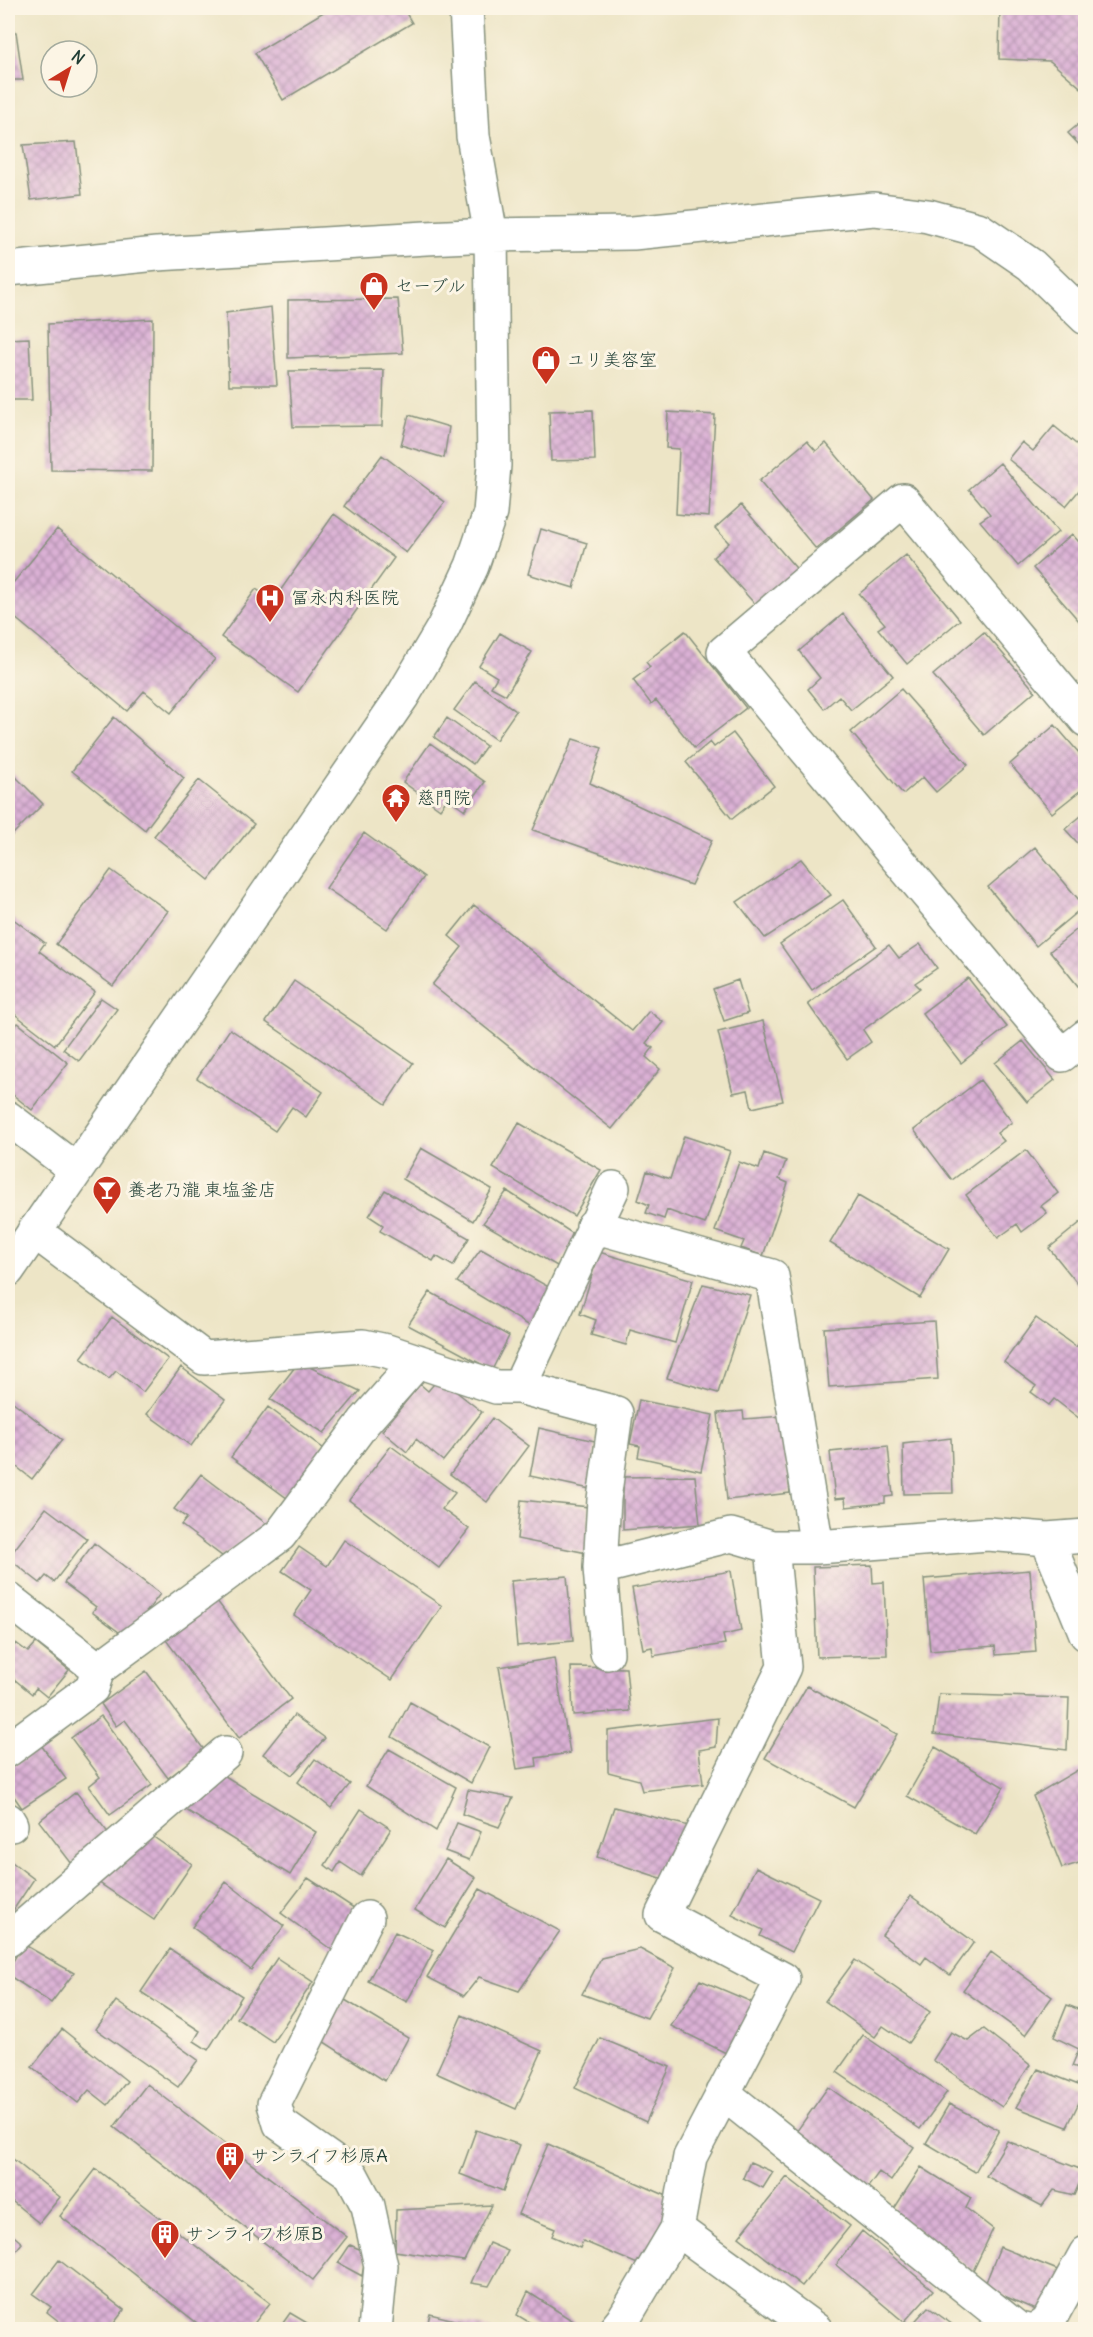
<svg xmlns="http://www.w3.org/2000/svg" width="1093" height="2337" font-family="Delius,'Klee One',sans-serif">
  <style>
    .building { fill: url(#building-cross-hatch) }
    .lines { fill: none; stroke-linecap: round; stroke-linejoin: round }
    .minor-casing { stroke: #86917d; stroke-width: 36 }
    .tertiary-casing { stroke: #86917d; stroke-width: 36 }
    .minor { stroke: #fff; stroke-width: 33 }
    .tertiary { stroke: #fff; stroke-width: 33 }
    .labels { text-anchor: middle; stroke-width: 6; stroke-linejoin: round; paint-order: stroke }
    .poi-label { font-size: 18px; fill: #1f3d34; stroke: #fcf5e5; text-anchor: start }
  </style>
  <defs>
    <pattern id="building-cross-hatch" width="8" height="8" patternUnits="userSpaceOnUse" patternTransform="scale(1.5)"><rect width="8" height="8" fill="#dbb1d5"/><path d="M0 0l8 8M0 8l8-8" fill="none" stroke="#b191ae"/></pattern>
  </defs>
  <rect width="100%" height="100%" fill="#fcf5e5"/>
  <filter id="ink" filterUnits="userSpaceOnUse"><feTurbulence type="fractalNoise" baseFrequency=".0167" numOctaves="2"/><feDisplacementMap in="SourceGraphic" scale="12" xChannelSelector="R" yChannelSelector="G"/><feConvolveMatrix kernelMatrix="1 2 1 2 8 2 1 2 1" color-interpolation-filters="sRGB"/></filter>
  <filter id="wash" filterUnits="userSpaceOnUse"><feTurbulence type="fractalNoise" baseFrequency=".008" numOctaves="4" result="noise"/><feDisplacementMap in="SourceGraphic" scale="24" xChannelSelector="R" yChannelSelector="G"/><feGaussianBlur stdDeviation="1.35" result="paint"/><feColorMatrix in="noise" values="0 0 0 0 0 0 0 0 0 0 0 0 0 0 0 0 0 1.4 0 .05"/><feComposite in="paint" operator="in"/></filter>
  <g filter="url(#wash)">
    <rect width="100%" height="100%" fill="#ede5c6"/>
    <g id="blocks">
      <path class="building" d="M330,8h73l9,15 -129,77 -28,-47z
        M1000,8l86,1v83l-36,-31 -51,-2z
        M8,32h8l7,48h-15z
        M1086,118v34l-18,-19z
        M76,142l6,52 -51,6 -8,-55z
        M398,299l5,54 -115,5v-58z
        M271,307l6,78h-48l-3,-72z
        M153,319l-1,152 -101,-1 -3,-146z
        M29,338l3,62h-24v-61z
        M384,370l-2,56 -89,1 -4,-56z
        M593,410l2,50 -44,1 -2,-50z
        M668,412l47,3 -6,102 -33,-3 3,-65 -13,-1z
        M409,415l40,12 -5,31 -43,-13z
        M1054,426l32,26v30l-20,24 -58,-47 14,-17 11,9z
        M807,441l9,10 10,-8 48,57 -58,49 -57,-68z
        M382,455l63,47 -39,51 -62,-47z
        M1000,463l58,69 -40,34 -38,-45 10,-7 -21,-25z
        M741,505l61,70 -41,36 -48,-54 16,-14 -14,-15z
        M334,514l60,44 -96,134 -77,-55 35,-48 17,12z
        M57,529l158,130 -44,54 -27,-22 -17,20 -119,-99v-23z
        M541,529l46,14 -13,45 -46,-14z
        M1072,534l14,16v79l-53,-61z
        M906,555l54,65 -53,44 -29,-35 7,-5 -26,-30z
        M843,614l50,62 -42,34 -12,-14 -15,13 -16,-20 12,-11 -21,-27z
        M685,631l61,77 -52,40 -38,-48 -5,4 -18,-24 17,-13 -4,-5z
        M984,632l51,59 -51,44 -51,-60z
        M500,633l32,19 -26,43 -15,-8 6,-10 -18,-11z
        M475,681l41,30 -20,29 -42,-30z
        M901,689l67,76 -32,27 -13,-15 -20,17 -52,-62z
        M114,717l70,61 -39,52 -73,-59z
        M447,718l39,28 -13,18 -39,-27z
        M1055,725l31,36v25l-34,27 -42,-49z
        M733,733l41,53 -42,33 -46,-57 24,-20 4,5z
        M573,739l29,9 -12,35 122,57 -21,45 -158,-55z
        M430,743l55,39 -20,28 -17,-12 -8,11 -37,-27z
        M8,769l35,35 -35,35z
        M199,780l55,44 -45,56 -55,-44z
        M1086,812v40l-21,-23z
        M364,833l60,44 -37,52 -61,-41z
        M1035,847l49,59 -48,40 -48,-59z
        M801,859l30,36 -66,43 -28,-36z
        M111,870l57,41 -55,75 -57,-42z
        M843,900l33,46 -64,44 -32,-46z
        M474,905l158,126 17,-20 14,11 -17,21 7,5 -7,9 14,12 -48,60 -180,-144 30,-38 -13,-11z
        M8,915l37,28 -6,8 56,41 -40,53 -47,-36z
        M1086,922v74l-36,-45z
        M920,944l17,24 -22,15 5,5 -57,42 8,12 -24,17 -39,-55 81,-59 10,13z
        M968,978l39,49 -46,36 -39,-50z
        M738,980l10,33 -24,8 -11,-32z
        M294,981l119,82 -27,41 -120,-82z
        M101,998l16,11 -38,52 -16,-12z
        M8,1021l6,6 4,-4 50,40 -36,47 -24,-19z
        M763,1021l20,80 -31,7 -4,-18 -15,3 -15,-61z
        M230,1029l93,63 -17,25 -14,-10 -17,24 -78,-53z
        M1023,1041l32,39 -28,22 -32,-39z
        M980,1080l32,42 -15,11 7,8 -52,39 -38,-50z
        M519,1123l82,47 -27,46 -81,-48z
        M684,1136l46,15 -25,73 -38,-14 -3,9 -18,-6 3,-8 -11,-5 9,-29 23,8z
        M421,1148l71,41 -19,32 -70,-42z
        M1026,1150l32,43 -17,13 6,7 -25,19 -5,-8 -19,14 -32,-43z
        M764,1153l22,8 -7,18 9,4 -25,73 -22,-8 3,-7 -29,-10 24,-69 20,7z
        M385,1190l84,48 -16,28 -17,-10 -3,5 -53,-30 3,-6 -14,-9z
        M507,1191l71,46 -21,29 -74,-43z
        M858,1196l91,53 -29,49 -90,-55z
        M1086,1218v76l-37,-46z
        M481,1249l73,41 -21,38 -76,-46z
        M599,1252l94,28 -18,63 -45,-13 -4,15 -35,-10 5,-15 -16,-6z
        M703,1284l47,11 -32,98 -51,-15z
        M430,1292l79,44 -17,34 -84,-45z
        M112,1317l56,42 -25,33 -27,-21 -7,8 -28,-21z
        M1036,1318l40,29 7,-8 3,2v78l-2,3 -30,-23 -5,6 -18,-13 5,-6 -32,-24z
        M934,1321l4,58 -109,8 -5,-59z
        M299,1362l61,29 -36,42 -54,-34z
        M181,1367l44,33 -34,46 -44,-32z
        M439,1378l43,34 -39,49 -27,-22 -9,13 -25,-21 38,-47 8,7z
        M8,1398l54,42 -30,39 -24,-19z
        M639,1400l74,15 -12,56 -63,-14 2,-11 -10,-2z
        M268,1407l64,48 -37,49 -64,-47z
        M743,1411l1,8 39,-3 7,77 -63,7 -9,-87z
        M492,1418l37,28 -42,56 -37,-28z
        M539,1428l56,13 -5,48 -60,-13z
        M951,1438l2,55 -49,1 -1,-50z
        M391,1446l64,47 -13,16 27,20 -30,39 -90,-68z
        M888,1446l5,50 -8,1v6l-39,4 -1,-9 -10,1 -5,-47z
        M201,1474l67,51 -46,31 -41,-31 6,-7 -13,-9z
        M695,1476l5,48 -77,6v-53z
        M521,1500l68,7 -2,46 -70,-14z
        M46,1508l41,31 -33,43 -8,-6 -6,7 -32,-25z
        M344,1540l98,66 -50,74 -98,-65 17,-25 -29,-19 17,-24 28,19z
        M94,1543l66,51 -33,44 -35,-26 4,-5 -32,-24z
        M872,1565l1,18 11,-1 3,73 -70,2 -4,-90z
        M1030,1570l6,82 -40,3 -1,-9 -65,5 -6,-72z
        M731,1571l10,60 -18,4 2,9 -72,12 -1,-9 -9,2 -11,-61z
        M567,1576l6,65 -56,5 -6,-65z
        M214,1597l77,102 -52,39 -76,-102z
        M16,1643l12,9 8,-9 33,27 -22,27 -11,-9 -4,6 -24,-20v-20z
        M554,1658l16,95 -34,5 1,8 -20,3 -18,-102z
        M571,1667l55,1 4,43 -57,4z
        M146,1671l59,80 -37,27 -43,-58 -9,6 -15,-22z
        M807,1686l90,48 -43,73 -89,-49z
        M939,1694l130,4 -2,52 -133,-16z
        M410,1702l79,45 -18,36 -79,-46z
        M294,1715l31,23 -33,37 -29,-21z
        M101,1716l51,69 -42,30 -21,-29 11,-9 -29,-39z
        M718,1718l-2,29 -17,3 4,34 -61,7 -3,-11 -31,-8v-41z
        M41,1745l25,34 -44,29 -14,-20v-18z
        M935,1747l69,40 -29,47 -68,-38z
        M389,1749l67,38 -20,44 -70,-45z
        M315,1759l35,25 -19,24 -33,-26z
        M1086,1765v96l-24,7 -29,-72z
        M217,1771l99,61 -26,43 -104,-65z
        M468,1790l45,8 -14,29 -37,-13z
        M76,1792l34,43 -38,29 -33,-43z
        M614,1807l75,19 -25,53 -67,-22z
        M361,1809l30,20 -30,47 -21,-14 -6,10 -9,-7z
        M457,1823l24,9 -12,28 -24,-9z
        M145,1831l47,33 -38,56 -56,-38 15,-22 8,6z
        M8,1859l26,20 -26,39z
        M446,1859l30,19 -31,50 -30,-18z
        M756,1867l63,31 -27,54 -32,-16 3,-6 -31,-15z
        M308,1878l49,32 -25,40 -51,-37z
        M226,1882l58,44 -33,44 -59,-43z
        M480,1889l80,42 -41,60 -40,-14 -15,19 -37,-19z
        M911,1896l63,46 -24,33 -24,-18 -5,7 -39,-29z
        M395,1932l39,18 -27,52 -39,-21z
        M23,1944l51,29 -23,30 -43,-28v-5z
        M170,1949l72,47 -34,54 -14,-9 6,-10 -59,-39z
        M640,1949l35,19 -28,50 -65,-24 19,-36z
        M991,1952l61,45 -27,38 -62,-45z
        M277,1958l36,24 -40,60 -36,-24z
        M855,1960l75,52 -22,31 -25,-17 -8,11 -50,-36z
        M700,1980l59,25 -27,51 -61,-30z
        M345,2000l63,38 -23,43 -64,-41z
        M116,2001l82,59 -20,27 -82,-58z
        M1067,2005l19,7v58l-14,-4 7,-17 -25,-12z
        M462,2015l80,36 -26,58 -80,-36z
        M62,2029l65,52 -19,24 -19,-15 -11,13 -46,-36z
        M984,2029l46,36 -28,42 -69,-47 18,-28 17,9z
        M863,2035l84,57 -27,37 -83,-57z
        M600,2038l70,29 -24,55 -71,-34z
        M1038,2069l48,19 -19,39 -51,-20z
        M147,2084l200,153 -34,43 -199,-153z
        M828,2087l86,60 -23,34 -12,-9 -11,15 -74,-52z
        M949,2104l50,26 -24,42 -49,-29z
        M476,2130l44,15 -17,46 -43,-17z
        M1007,2141l78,30 -11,24 -20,-5 -12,16 -56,-30z
        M548,2144l128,56 -29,68 -64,-27 -3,7 -28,-12 3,-7 -37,-15z
        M8,2155l52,42 -21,26 -31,-25z
        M750,2162l23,10 -10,16 -20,-10z
        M921,2167l50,31 -5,10 27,21 -20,42 -81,-59z
        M96,2169l174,134 -21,27h-43l-146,-114z
        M787,2177l63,49 -48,60 -63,-49z
        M492,2205l-28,56 -69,-10 1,-41z
        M8,2231l14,12 -14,18z
        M862,2231l71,59 -29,32 -68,-57z
        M489,2243l19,8 -19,35 -18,-3z
        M350,2245l16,7 -4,24 -24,-13z
        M1000,2247l65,26 -20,41 -61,-27z
        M59,2260l65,50 -15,20h-39l-23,-18 4,-5 -18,-13z
        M528,2292l59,38h-45l-25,-15z
        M928,2307l32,23h-53z
        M290,2313l29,17h-41z
        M430,2314l61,15v1h-65z"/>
    </g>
  </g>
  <g filter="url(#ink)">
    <use href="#blocks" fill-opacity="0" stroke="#86917d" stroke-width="1.5"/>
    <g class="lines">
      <g class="minor-casing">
        <path id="minor" d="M466,8l7,128 18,99
          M1086,720l-183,-220 -179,152 338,403 24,-19
          M8,1118l68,52
          M593,1226l179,50 45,271
          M34,1231l170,127 159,-12 24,5 109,36h23l97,26 -12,86 -4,69
          M519,1387l94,-199
          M1047,1539l39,95
          M8,1599l90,70
          M607,1653l-7,-85 131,-33 41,12
          M8,1750l84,-62 6,-19 182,-134 84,-113 54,-61
          M8,1820l3,5
          M367,1918l-93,186 6,20 71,50 17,32 13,60 -6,64
          M8,1940l217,-187
          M723,2093l295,236 6,1
          M677,2229l139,101
          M615,2330l8,-10 54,-91 13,-72 93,-178 -121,-64 122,-248 -12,-120h45l171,-13 59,5 39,-3
          M1037,2330l11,-8 38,-69"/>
      </g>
      <g class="tertiary-casing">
        <path id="tertiary" d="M8,269l149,-15 269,-16 65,-3 142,-2 241,-24 54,7 52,14 51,35 55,53
          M8,1270l394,-573 41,-69 29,-62 18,-53 4,-48 -3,-230"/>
      </g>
      <use href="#minor" class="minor"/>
      <use href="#tertiary" class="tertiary"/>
    </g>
  </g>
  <defs>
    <g id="shop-pin" transform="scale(1.5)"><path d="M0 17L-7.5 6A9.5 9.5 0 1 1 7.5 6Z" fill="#c8321e" stroke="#fcf5e5"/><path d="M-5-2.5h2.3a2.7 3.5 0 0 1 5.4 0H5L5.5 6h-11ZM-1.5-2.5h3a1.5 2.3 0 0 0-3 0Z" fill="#fff"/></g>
    <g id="hospital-pin" transform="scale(1.5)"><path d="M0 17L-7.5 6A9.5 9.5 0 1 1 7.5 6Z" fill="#c8321e" stroke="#fcf5e5"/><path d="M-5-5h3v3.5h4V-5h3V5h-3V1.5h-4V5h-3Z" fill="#fff"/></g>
    <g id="temple-pin" transform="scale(1.5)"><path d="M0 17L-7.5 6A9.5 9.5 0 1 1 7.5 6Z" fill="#c8321e" stroke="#fcf5e5"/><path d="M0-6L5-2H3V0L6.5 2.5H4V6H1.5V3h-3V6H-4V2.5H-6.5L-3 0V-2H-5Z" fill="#fff"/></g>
    <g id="bar-pin" transform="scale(1.5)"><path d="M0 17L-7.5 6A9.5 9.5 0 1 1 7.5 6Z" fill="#c8321e" stroke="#fcf5e5"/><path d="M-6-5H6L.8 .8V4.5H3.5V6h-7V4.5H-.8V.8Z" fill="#fff"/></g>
    <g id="building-pin" transform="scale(1.5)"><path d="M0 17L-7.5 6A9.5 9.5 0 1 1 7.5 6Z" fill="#c8321e" stroke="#fcf5e5"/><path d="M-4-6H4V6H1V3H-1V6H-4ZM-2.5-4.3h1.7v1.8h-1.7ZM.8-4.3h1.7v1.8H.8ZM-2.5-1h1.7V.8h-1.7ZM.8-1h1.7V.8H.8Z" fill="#fff"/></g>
  </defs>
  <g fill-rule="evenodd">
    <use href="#shop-pin" x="374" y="286"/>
    <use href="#shop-pin" x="546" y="360"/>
    <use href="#hospital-pin" x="270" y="598"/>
    <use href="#temple-pin" x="396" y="798"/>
    <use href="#bar-pin" x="107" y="1190"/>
    <use href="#building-pin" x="230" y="2156"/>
    <use href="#building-pin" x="165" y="2234"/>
  </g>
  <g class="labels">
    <g class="poi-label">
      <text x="395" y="292">セーブル</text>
      <text x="567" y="366">ユリ美容室</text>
      <text x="291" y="604">冨永内科医院</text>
      <text x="417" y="804">慈門院</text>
      <text x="128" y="1196">養老乃瀧 東塩釜店</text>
      <text x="251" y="2162">サンライフ杉原A</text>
      <text x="186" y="2240">サンライフ杉原B</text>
    </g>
  </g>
  <rect width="1093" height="2337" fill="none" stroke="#fcf5e5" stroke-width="30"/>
  <g transform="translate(69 69) rotate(38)"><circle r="28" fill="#fcf5e5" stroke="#a4ab9e" stroke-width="1.5"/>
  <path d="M0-4.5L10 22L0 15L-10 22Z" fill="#c8321e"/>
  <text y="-9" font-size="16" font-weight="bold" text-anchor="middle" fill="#1f3d34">N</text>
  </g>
</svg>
